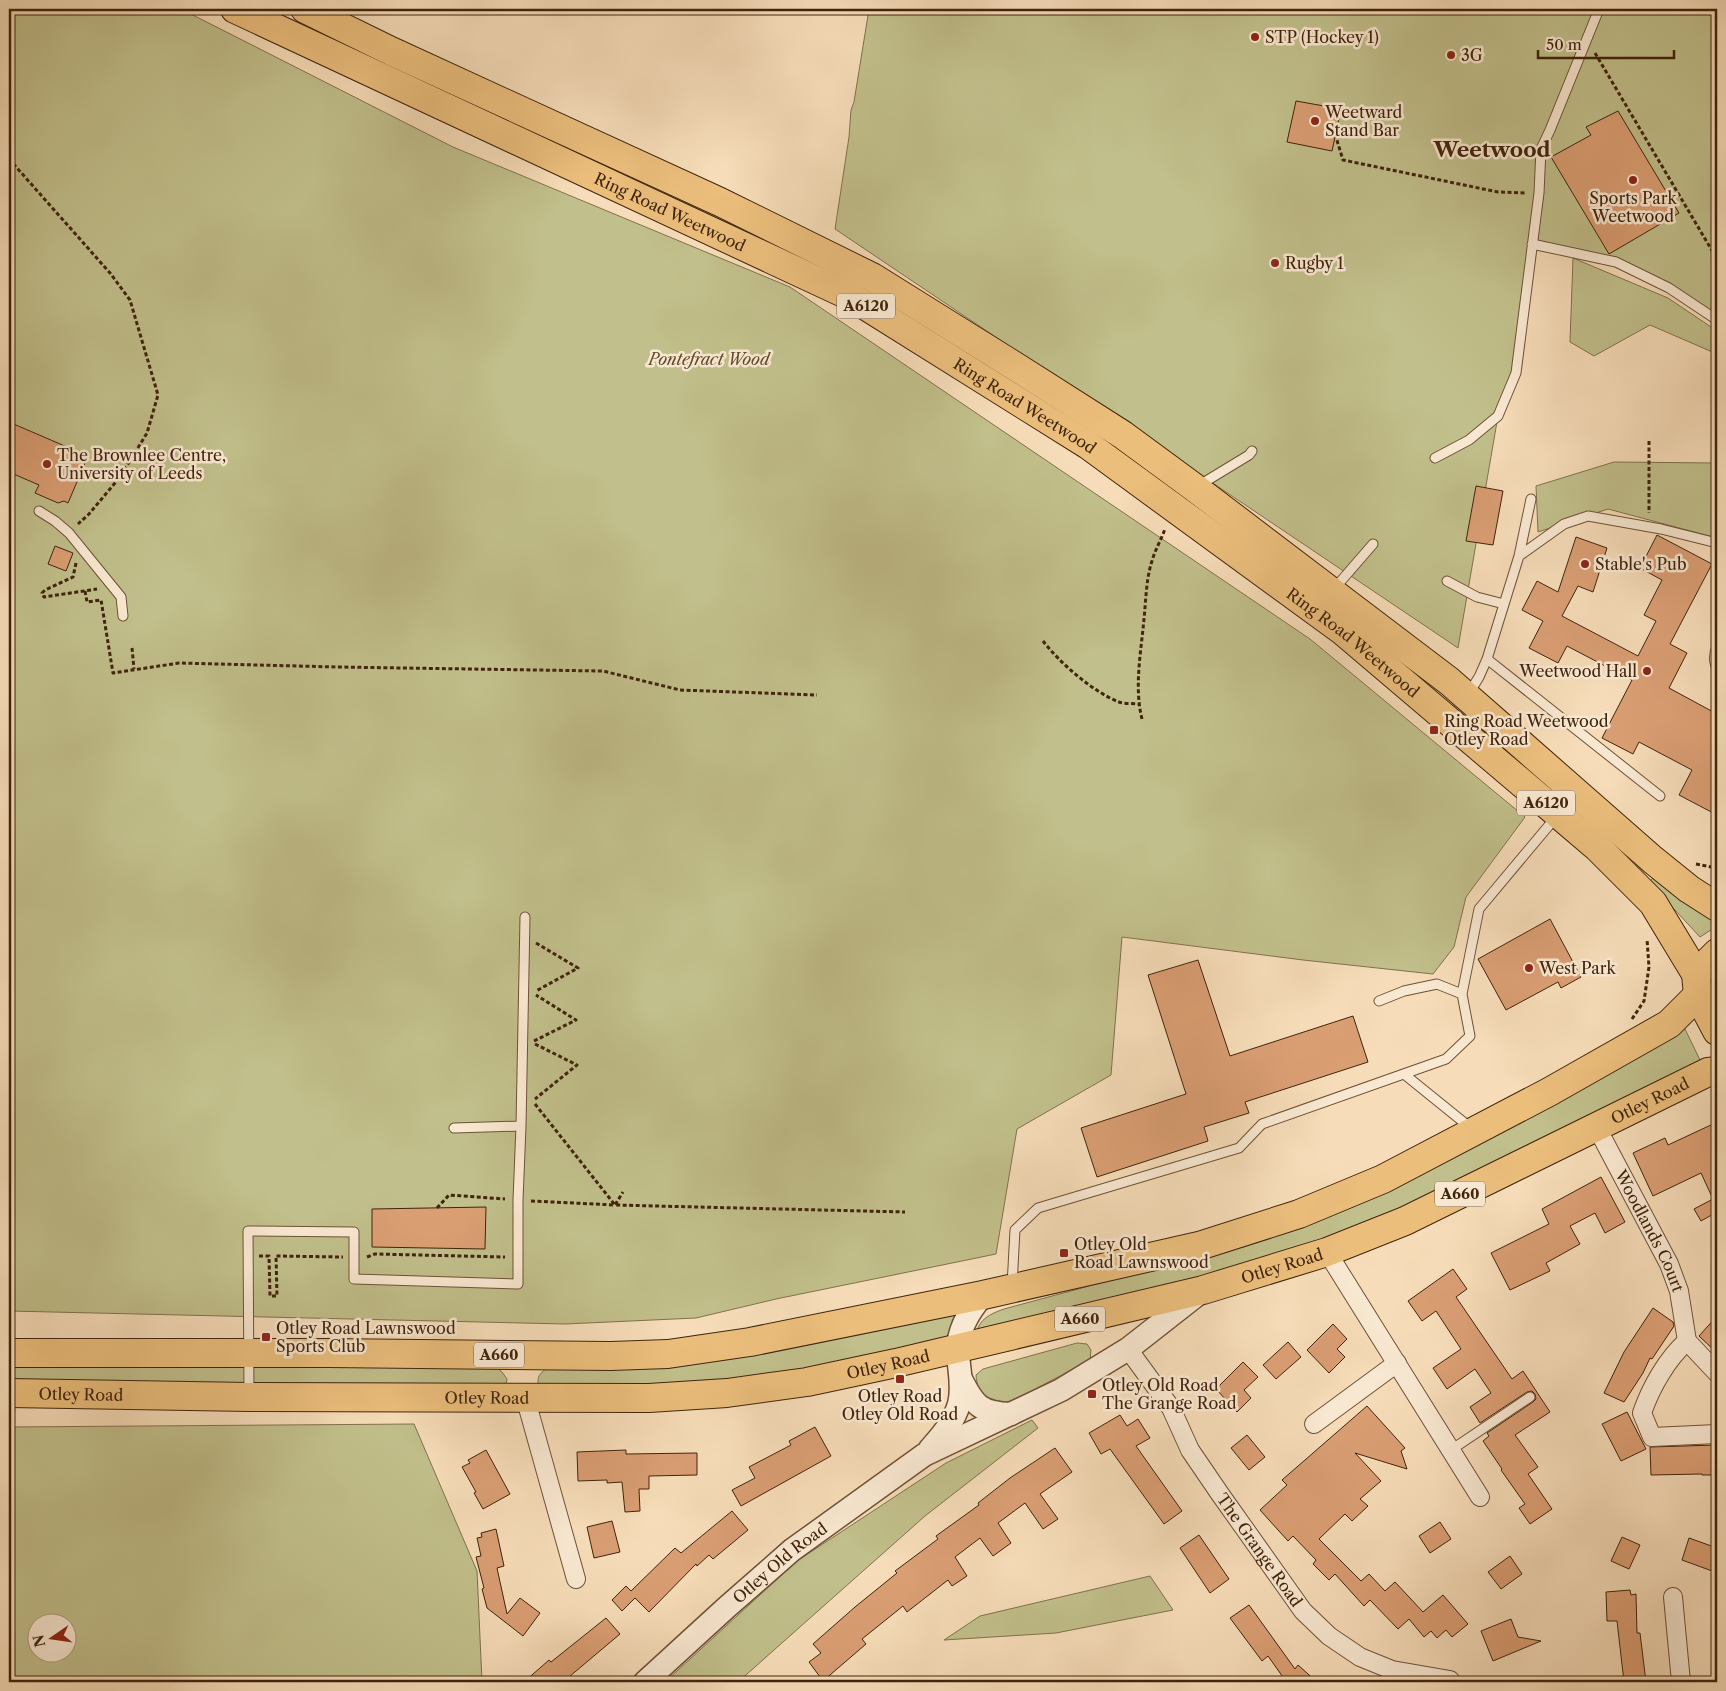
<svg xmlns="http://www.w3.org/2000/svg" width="1726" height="1691" font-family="'Libre Caslon Text',serif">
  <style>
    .green { fill: #c1bf8b; stroke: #80724c; fill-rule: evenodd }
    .building { fill: #da9e73; stroke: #40240c }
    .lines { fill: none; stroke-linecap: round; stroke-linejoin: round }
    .service-casing { stroke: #6e5237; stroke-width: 11 }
    .minor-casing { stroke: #6e5237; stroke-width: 20 }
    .tertiary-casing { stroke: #6e5237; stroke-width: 25 }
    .trunk-casing { stroke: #40240c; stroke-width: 30 }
    .path { stroke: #40240c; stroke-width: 3; stroke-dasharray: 4 2.5; stroke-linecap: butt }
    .service { stroke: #f9e8d1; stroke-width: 9 }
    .minor { stroke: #f9e8d1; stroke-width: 18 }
    .tertiary { stroke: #f9e8d1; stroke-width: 22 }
    .trunk { stroke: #ebbe7c; stroke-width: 28 }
    .poi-dot { fill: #8f2418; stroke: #f9e8d1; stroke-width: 2 }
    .labels { text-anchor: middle; stroke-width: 5; stroke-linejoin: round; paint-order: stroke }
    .shield { fill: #f9e8d1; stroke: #785f47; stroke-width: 1 }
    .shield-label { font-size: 15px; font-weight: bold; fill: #40240c }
    .poi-label { font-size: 16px; fill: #40240c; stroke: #f9e8d1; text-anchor: start }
    .street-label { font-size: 16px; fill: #40240c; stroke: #f9e8d1 }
    .park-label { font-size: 16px; font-style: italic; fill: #604b2c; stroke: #f9e8d1 }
    .district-label { font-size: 21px; font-weight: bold; fill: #40240c; stroke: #f9e8d1 }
  </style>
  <rect width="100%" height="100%" fill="#f6dcb8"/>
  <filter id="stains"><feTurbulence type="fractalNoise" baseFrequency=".004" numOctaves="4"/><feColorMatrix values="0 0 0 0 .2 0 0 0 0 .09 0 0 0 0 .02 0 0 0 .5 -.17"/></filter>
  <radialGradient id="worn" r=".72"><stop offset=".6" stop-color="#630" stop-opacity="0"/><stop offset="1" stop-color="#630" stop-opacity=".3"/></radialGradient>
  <path class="green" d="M9,9h172l272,138 337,140 520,352 215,178 -59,80 -12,50 -21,27 -130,-14 -181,-23 -11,138 -94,54 -21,125 -220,45 -80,19 -131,6 -556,-13z
    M869,9h848v311l-101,-58 -84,-17 -16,128 -18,43 -40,232 -623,-419 14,-92 2,-27 3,-8z
    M1573,258l95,40 49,33v23l-67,-29 -56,31 -24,-14z
    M1614,462l103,1v75l-109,-29 -70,23 -2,-46z
    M1657,874l30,26 30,21v5l-17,11 -51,-55z
    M1684,1027l17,35 -335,166 -78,27 -312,79c3,-15 14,-20 28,-25l219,-59z
    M956,1310l-5,30 -149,33 -92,13h-171c-4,-11 5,-16 13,-21z
    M1077,1343l10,1 4,6 -1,10 -81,43c-19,-2 -32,-7 -33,-28l7,-6z
    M9,1359l486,7 7,6 5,7 -1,5 -4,3 -493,-6z
    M1032,1420l6,8 -113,88 -187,166h-73l132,-121 149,-98z
    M414,1424l63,147 5,111h-473v-255zM38,1624h30v30h-30z
    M1150,1576l23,34 -117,23 -112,7 36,-24z"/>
  <path class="building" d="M1296,101l45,8 -9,42 -45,-9z
    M1618,111l61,102 -70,41 -58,-97 40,-22 -5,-8z
    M9,422l79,34 -20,47 -4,-2 -6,2 -23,-10 4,-8 -30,-13z
    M1476,486l27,5 -10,54 -27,-4z
    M1657,535l55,29 -42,80 17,9 -18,35 48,26v101l-38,-20 13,-25 -53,-28 -6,12 -31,-16 30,-58 -65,-34 -9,17 -29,-15 14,-27 -21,-11 15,-29 21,11 18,-55 31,11 -14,44 -15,-6 -16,30 76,40 18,-35 -12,-6 18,-35 -22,-12z
    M55,546l18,7 -7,18 -18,-7z
    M1550,919l31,58 -20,11 -3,-6 -52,28 -28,-51z
    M1198,960l32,96 123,-40 15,46 -123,40 4,11 -45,14 4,14 -111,36 -16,-49 105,-34 -38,-119z
    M1713,1124l4,10v78l-16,9 -7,-12 19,-10 -12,-26 -48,23 -20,-43 32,-15 3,7z
    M1601,1177l24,45 -20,11 -10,-20 -25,13 10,18 -34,19 4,8 -40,19 -19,-37 58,-29 -7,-15z
    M486,1207l-1,42 -113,-2v-38z
    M1453,1269l14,20 -11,8 56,82 11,-8 27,41 -35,23 23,32 -10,7 24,35 -22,15 -11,-16 6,-4 -24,-34 1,-1 -19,-28 6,-5 -2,-3 46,-31 3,-3 -1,-5 -3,-3 -5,1 -47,31 -10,-16 21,-14 -16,-24 -28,20 -14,-21 28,-19 -25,-38 -14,10 -14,-20z
    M1653,1308l20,14 1,4 -22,33 -2,-1 -7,15 -19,29 -20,-9 20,-41z
    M1717,1316v37l-18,-17z
    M1333,1324l14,15 -10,10 8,8 -16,16 -22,-23z
    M1288,1342l13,15 -25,22 -13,-14z
    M1243,1362l15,15 -14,13 7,8 -14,14 -21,-23z
    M1367,1406l38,42 -4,3 6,18 -52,-16 26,28 -21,18 8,7 -16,15 -7,-7 -26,25 42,42 8,-7 16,17 10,-9 28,30 20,-17 25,29 -16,13 -6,-7 -9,8 -6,-7 -7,6 -15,-18 -11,10 -28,-29 -6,6 -29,-32 -6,6 -16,-16 3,-4 -23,-24 -5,5 -28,-31 27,-25 -5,-5z
    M1627,1412l19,37 -25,12 -19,-37z
    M1120,1415l7,11 11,-7 12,19 -14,8 46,65 -18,13 -54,-75 -9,5 -12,-21z
    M815,1427l16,29 -90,50 -9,-16 23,-12 -6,-11 42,-22 -2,-4z
    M1247,1435l18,22 -16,13 -18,-22z
    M1717,1445v30h-15v-1l-51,1 -1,-28z
    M1055,1448l17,24 -32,22 18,25 -15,10 -18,-26 -27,20 13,20 -18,13 -13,-18 -25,19 12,19 -15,10 -4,-6 -41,32 -4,-6 -41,33 4,5 -43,37 -14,-19 12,-9 -8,-9 42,-37 42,-34 -2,-2 43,-32 -2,-3 43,-31 -1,-2 32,-25z
    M486,1450l24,44 -27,15 -9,-16 2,-1 -14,-25 8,-4 -2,-3z
    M626,1450v4l71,-1v22l-48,1v13h-10l1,22 -15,1 -3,-30 -15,1v-3l-29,1 -1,-29z
    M732,1511l16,19 -35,29 -4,-4 -12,11 -1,-2 -47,48 -14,-14 -13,13 -10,-11 14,-14 5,5 44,-43 6,5z
    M612,1521l8,31 -26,6 -7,-31z
    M1440,1522l11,17 -21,14 -11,-17z
    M496,1529l8,37 -7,2 10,46 13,-16 20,15 -17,23 -36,-28 -5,-19 2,-1 -8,-31 5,-1 -4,-18 5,-1 -1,-4z
    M1199,1535l30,44 -19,14 -30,-45z
    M1622,1537l18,8 -11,24 -18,-8z
    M1689,1538l28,10v9l-5,14 -30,-11z
    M1510,1556l12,18 -21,15 -13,-17z
    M1630,1590l1,5 5,-1 1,39h3l6,49h-22l-7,-61h-10l-1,-29z
    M1249,1605l46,64 3,-4 19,17h-34l2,-2 -17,-24 -6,5 -32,-43z
    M606,1618l14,16 -57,48h-39l25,-22 2,2z
    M1511,1619l7,18 23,4 -48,20 -12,-30z"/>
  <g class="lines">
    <g class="service-casing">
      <path id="service" d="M1532,244l84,18 53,26 48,32
        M1435,458l34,-18 29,-24 18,-43 23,-180 2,-44 9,-19 49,-121
        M1198,486l51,-31 3,-4
        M39,511l16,10 14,12 52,64 2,19
        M1519,556l45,-32 24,-8 73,13 56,14
        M1447,581l30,16 27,7
        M1334,589l39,-45
        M1717,647c-4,9 -3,14 0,22
        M1487,659l173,137
        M1469,693l10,-16 8,-18 32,-103 12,-57
        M1379,1001l25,-10 33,-7 25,10
        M1404,1074l68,55
        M454,1128l67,-2
        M1012,1286l3,-56 23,-22 201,-60 23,-24 184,-65 24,-23 -8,-42 17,-85 77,-92
        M249,1394l-1,-163 106,1v47l164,5v-84l3,-74 4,-209
        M9,1435l1,-39
        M1451,1450l79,-53"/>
    </g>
    <g class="minor-casing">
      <g id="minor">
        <path id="s1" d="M1596,1126l73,138 10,27 8,50 30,32"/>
        <path d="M1327,1252l153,245"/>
        <path d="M1687,1341c-20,18 -36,46 -45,72l10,24 65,-3"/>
        <path id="s2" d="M1128,1349l43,59 19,42 30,44 83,117 26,25 31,21 32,13 58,10"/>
        <path d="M525,1397l51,182"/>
        <path d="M1314,1424l83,-61"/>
        <path d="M1673,1597l8,85"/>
      </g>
    </g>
    <g class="tertiary-casing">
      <g id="tertiary">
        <path d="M961,1379c13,26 19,34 50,35"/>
        <path d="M930,1449c12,-14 24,-27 29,-45 5,-18 -1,-36 -1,-54 0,-21 12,-40 25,-55"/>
        <path id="s3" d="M645,1682l82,-75 65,-57 132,-95 137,-65 67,-41 74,-58"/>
      </g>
    </g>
    <g class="trunk-casing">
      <g id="trunk">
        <path id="s4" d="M235,9l615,287 238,149 256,187 253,215 56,56 43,71 2,21 19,36"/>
        <path d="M305,9l88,43 327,150 152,75 141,88 110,70 72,53 254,193 204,179 36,29 28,18"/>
        <path d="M1696,974l21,-21"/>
        <path d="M9,1353h320l282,3 57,-2 82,-12 233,-47 216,-49 100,-32 84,-35 166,-87 120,-68 29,-29"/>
        <path id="s5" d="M9,1393l240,4 400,1 78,-5 80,-11 89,-19 307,-73 124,-38 78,-31 303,-149 9,-1"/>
      </g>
    </g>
    <path class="path" d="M1595,53l122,206
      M1335,134l8,26 155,32 28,1
      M9,159l101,114 20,27 28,95 -11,38 -27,44 -31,37 -11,10
      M1649,441v72
      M76,563l-3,14 -28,13 -3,3 2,4 53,-8
      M85,591l2,11 14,-2 12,73 66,-10 158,4 266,4 77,19 137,5
      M1043,641c17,22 50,51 76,61 5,2 13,1 19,2
      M132,648l2,21
      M1142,719c-8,-32 -1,-67 2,-100 2,-19 2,-40 8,-58 3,-11 9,-21 13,-32
      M1696,864l21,4
      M536,943l42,25 -42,23
      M1632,1019l12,-18 5,-34 -2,-28
      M534,1041l42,-21 -40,-25
      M535,1044l42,21 -42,34
      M535,1104l80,101 290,7
      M531,1201l84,4 8,-13
      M437,1208l12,-13 56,4
      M259,1256h10l1,40h7l-1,-40 67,1
      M367,1257l8,-3 130,3"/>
    <use href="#service" class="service"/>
    <use href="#minor" class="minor"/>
    <use href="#tertiary" class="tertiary"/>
    <use href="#trunk" class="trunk"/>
  </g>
  <g class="poi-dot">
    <circle cx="1255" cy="37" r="5"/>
    <circle cx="1451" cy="55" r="5"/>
    <circle cx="1315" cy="121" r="5"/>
    <circle cx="1633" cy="180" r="5"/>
    <circle cx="1275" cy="263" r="5"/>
    <circle cx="47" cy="464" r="5"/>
    <circle cx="1585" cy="564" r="5"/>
    <circle cx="1647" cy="671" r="5"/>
    <rect x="1429" y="725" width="10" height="10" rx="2.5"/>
    <circle cx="1529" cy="968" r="5"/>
    <rect x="1059" y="1248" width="10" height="10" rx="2.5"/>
    <rect x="261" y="1332" width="10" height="10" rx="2.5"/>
    <rect x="895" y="1374" width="10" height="10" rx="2.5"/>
    <rect x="1087" y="1389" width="10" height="10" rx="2.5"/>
  </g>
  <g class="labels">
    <g class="shield">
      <rect x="837" y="293.5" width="58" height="25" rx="4"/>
      <rect x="1517" y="790.5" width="58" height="25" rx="4"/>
      <rect x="1435" y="1181.5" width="50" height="25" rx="4"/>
      <rect x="1055" y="1306.5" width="50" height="25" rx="4"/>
      <rect x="474" y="1342.5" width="50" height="25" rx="4"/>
    </g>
    <g class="shield-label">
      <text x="866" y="311">A6120</text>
      <text x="1546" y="808">A6120</text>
      <text x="1460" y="1199">A660</text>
      <text x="1080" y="1324">A660</text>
      <text x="499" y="1360">A660</text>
    </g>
    <g class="poi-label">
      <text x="1265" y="43">STP (Hockey 1)</text>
      <text x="1461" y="61">3G</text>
      <text x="1325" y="118">Weetward<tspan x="1325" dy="18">Stand Bar</tspan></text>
      <text x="1633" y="204" text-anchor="middle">Sports Park<tspan x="1633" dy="18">Weetwood</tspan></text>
      <text x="1285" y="269">Rugby 1</text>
      <text x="57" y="461">The Brownlee Centre,<tspan x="57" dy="18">University of Leeds</tspan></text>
      <text x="1595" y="570">Stable's Pub</text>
      <text x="1637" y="677" text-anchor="end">Weetwood Hall</text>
      <text x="1444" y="727">Ring Road Weetwood<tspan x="1444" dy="18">Otley Road</tspan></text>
      <text x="1539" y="974">West Park</text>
      <text x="1074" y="1250">Otley Old<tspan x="1074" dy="18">Road Lawnswood</tspan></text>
      <text x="276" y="1334">Otley Road Lawnswood<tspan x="276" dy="18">Sports Club</tspan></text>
      <text x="1102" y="1391">Otley Old Road<tspan x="1102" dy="18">The Grange Road</tspan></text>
      <text x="900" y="1402" text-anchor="middle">Otley Road<tspan x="900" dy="18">Otley Old Road</tspan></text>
    </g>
    <g class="street-label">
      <text dy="6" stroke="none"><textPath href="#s4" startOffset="480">Ring Road Weetwood</textPath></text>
      <text dy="6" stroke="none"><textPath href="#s4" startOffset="885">Ring Road Weetwood</textPath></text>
      <text dy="6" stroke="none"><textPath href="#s4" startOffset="1290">Ring Road Weetwood</textPath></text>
      <text dy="6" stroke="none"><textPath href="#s5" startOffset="1692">Otley Road</textPath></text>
      <text dy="6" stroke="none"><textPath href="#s1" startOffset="118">Woodlands Court</textPath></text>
      <text dy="6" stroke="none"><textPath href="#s5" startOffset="1288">Otley Road</textPath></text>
      <text dy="6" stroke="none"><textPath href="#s5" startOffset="882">Otley Road</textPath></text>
      <text dy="6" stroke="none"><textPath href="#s5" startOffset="72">Otley Road</textPath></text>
      <text dy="6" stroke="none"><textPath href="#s5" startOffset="478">Otley Road</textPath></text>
      <text dy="6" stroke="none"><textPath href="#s2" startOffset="241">The Grange Road</textPath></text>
      <text dy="6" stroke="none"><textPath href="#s3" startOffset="180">Otley Old Road</textPath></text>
    </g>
    <g class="park-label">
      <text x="709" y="365">Pontefract Wood</text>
    </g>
    <g class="district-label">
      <text x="1492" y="157">Weetwood</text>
    </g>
  </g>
  <rect width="1726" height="1691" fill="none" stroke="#f6dcb8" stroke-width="30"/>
  <rect x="10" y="10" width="1706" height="1671" fill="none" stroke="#40240c" stroke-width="2.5"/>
  <rect x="15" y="15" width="1696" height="1661" fill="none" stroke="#40240c"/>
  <g transform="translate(52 1638) rotate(257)"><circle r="24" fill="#f9e8d1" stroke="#af9a82"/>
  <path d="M0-4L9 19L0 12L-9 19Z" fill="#8f2418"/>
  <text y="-8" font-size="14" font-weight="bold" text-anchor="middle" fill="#40240c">N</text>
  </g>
  <path d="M1538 50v8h136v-8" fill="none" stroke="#40240c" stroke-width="2.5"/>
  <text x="1546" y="50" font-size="15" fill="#40240c" stroke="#f9e8d1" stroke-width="4" paint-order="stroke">50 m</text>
  <rect width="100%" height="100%" filter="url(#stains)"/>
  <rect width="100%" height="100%" fill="url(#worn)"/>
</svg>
